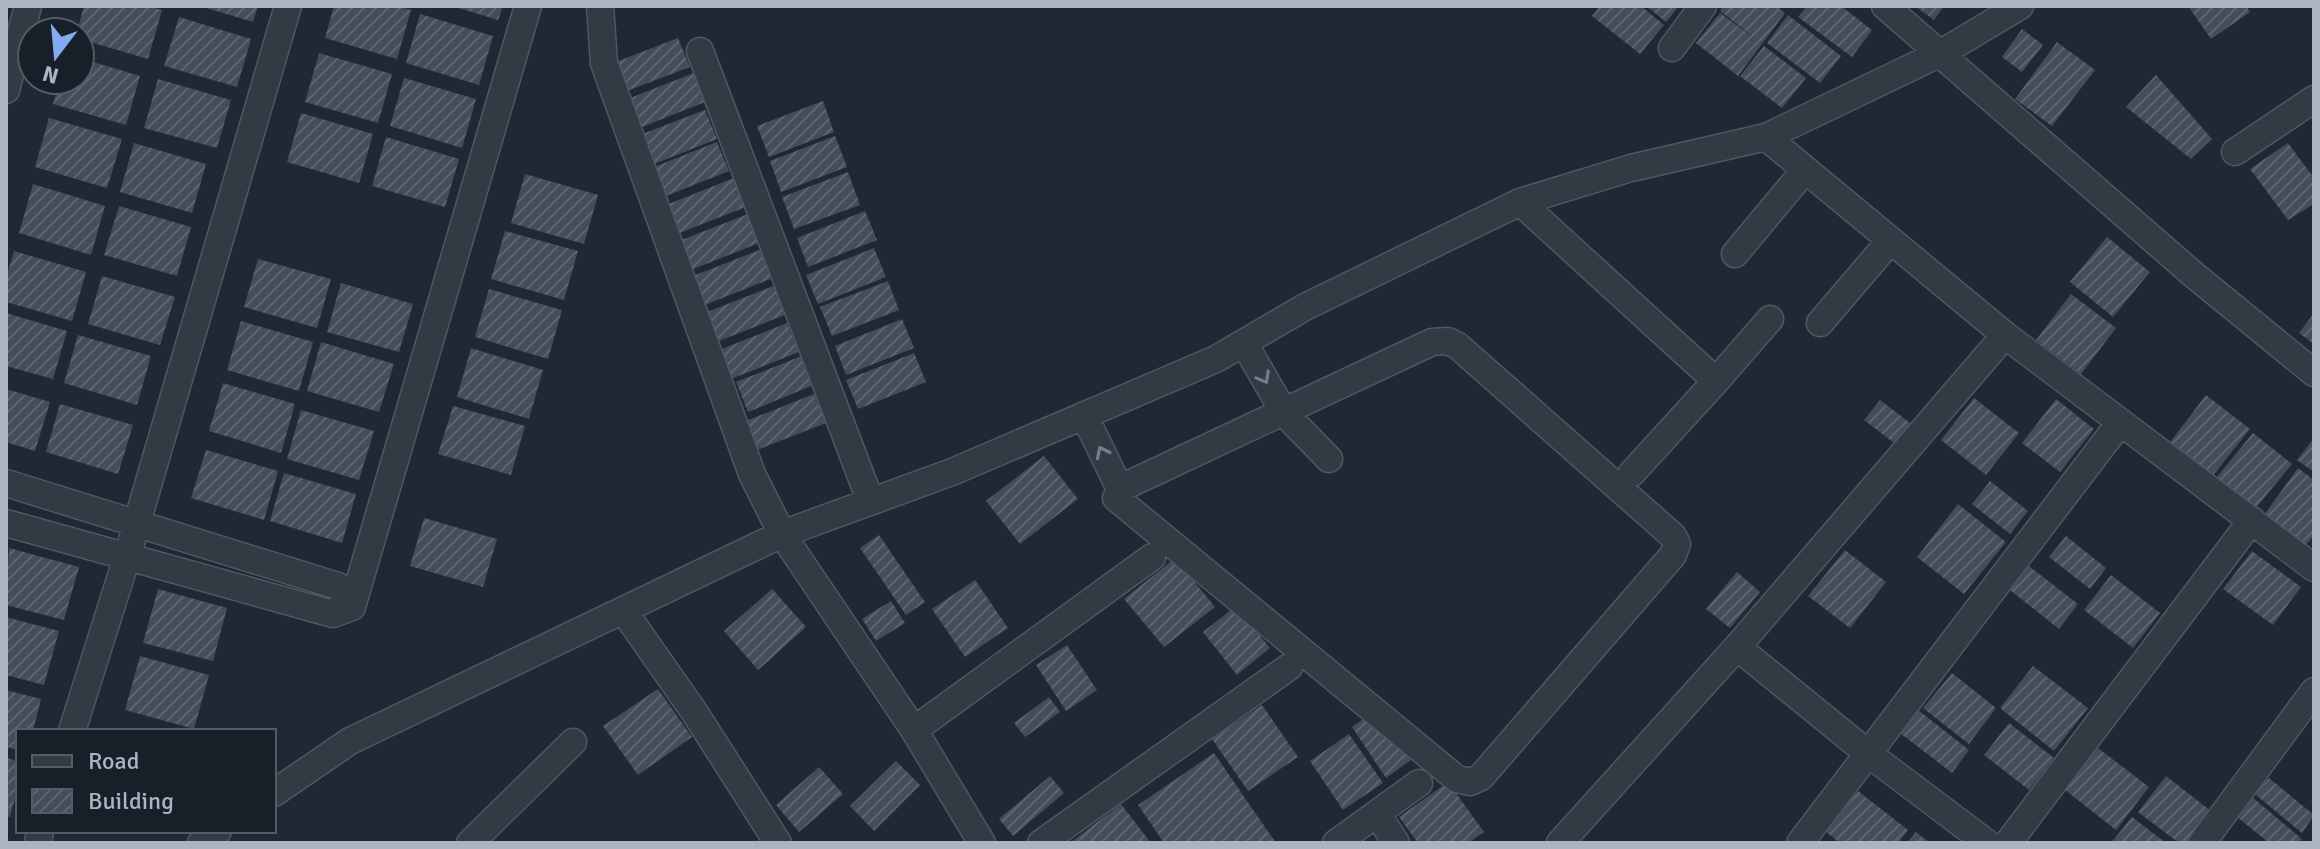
<svg xmlns="http://www.w3.org/2000/svg" width="2320" height="849" font-family="Signika,sans-serif">
  <style>
    .building { fill: url(#building-hatch) }
    .lines { fill: none; stroke-linecap: round; stroke-linejoin: round }
    .street-casing { stroke: #505762; stroke-width: 29 }
    .street { stroke: #333a44; stroke-width: 26 }
    .oneway { stroke: #767d89 }
  </style>
  <defs>
    <pattern id="building-hatch" width="6" height="6" patternUnits="userSpaceOnUse" patternTransform="scale(2)"><rect width="6" height="6" fill="#434d5b"/><path d="M-1 1l2-2M0 6l6-6M5 7l2-2" fill="none" stroke="#5b6471"/></pattern>
  </defs>
  <rect width="100%" height="100%" fill="#202833"/>
  <path class="building" d="M84,6h63l15,4 -14,49 -68,-20 -3,-7z
    M200,6h58l-5,16z
    M334,6h62l15,4 -14,49 -72,-21z
    M452,6h51l-5,14z
    M1600,6h41l23,19 -24,29 -48,-38z
    M1646,6h33l-13,16z
    M1723,6h53l9,7 -47,63 -42,-33 24,-30 37,27 -37,-29z
    M1807,6h34l31,24 -20,27 -54,-40z
    M1915,6h29l-10,14z
    M2188,6h58l4,6 -39,27z
    M420,14l73,22 -14,49 -73,-22z
    M1788,15l53,41 -21,27 -53,-40z
    M179,17l72,22 -14,48 -73,-21z
    M2022,29l21,16 -21,27 -20,-15z
    M678,38l12,29 -63,24 -11,-29z
    M2057,42l38,28 -43,56 -37,-27z
    M1764,46l42,32 -24,30 -42,-32z
    M319,53l73,21 -14,49 -73,-21z
    M80,58l60,18 -14,49 -73,-21 7,-24h20z
    M694,73l11,29 -68,27 -12,-29z
    M2156,75l56,64 -21,20 -65,-52z
    M404,78l72,21 -14,49 -72,-22z
    M158,79l73,21 -14,48 -73,-20z
    M823,101l11,31 -65,25 -12,-31z
    M705,110l12,29 -68,27 -12,-30z
    M301,113l72,21 -14,49 -72,-21z
    M49,118l73,21 -15,49 -72,-21z
    M835,136l12,31 -66,25 -11,-31z
    M386,137l73,22 -14,48 -73,-21z
    M717,142l12,29 -68,27 -12,-29z
    M134,143l72,21 -14,49 -72,-21z
    M2288,143l26,35v26l-26,16 -38,-51z
    M848,172l12,33 -66,24 -12,-32z
    M525,174l73,21 -14,49 -73,-21z
    M734,178l12,29 -69,27 -11,-29z
    M33,184l72,22 -14,49 -72,-22z
    M119,206l72,21 -14,49 -73,-21z
    M865,211l12,29 -69,27 -11,-29z
    M748,214l11,29 -68,27 -12,-29z
    M505,231l73,20 -14,49 -73,-21z
    M2107,237l43,35 -37,45 -43,-35z
    M874,248l12,29 -68,27 -12,-29z
    M762,249l11,29 -68,27 -12,-29z
    M14,251l72,21 -14,49 -66,-19v-24z
    M258,259l73,20 -14,49 -73,-21z
    M102,276l73,21 -15,48 -72,-21z
    M888,281l11,29 -67,26 -12,-29z
    M341,283l72,21 -14,48 -72,-20z
    M776,285l11,29 -68,27 -12,-29z
    M489,289l73,21 -14,49 -73,-22z
    M2071,294l45,34 -35,46 -45,-34z
    M6,313l61,18 -14,48 -47,-13z
    M2314,313v31l-15,-11z
    M902,319l12,29 -68,27 -11,-29z
    M241,321l72,21 -14,49 -72,-21z
    M787,323l12,29 -68,27 -12,-29z
    M78,335l73,21 -14,49 -73,-22z
    M321,342l73,22 -15,48 -72,-21z
    M471,348l72,22 -14,49 -72,-22z
    M914,353l12,29 -68,27 -12,-29z
    M804,355l12,29 -68,28 -12,-30z
    M223,383l72,21 -14,49 -72,-22z
    M6,389l44,13 -15,49 -29,-9z
    M814,394l12,29 -69,27 -11,-29z
    M2206,395l44,34 -39,49 -43,-33z
    M1974,398l45,35 -33,42 -45,-35z
    M2056,399l38,30 -34,43 -38,-29z
    M1880,400l34,26 -16,20 -34,-26z
    M60,404l73,21 -15,49 -72,-22z
    M453,406l72,20 -14,49 -73,-21z
    M301,410l73,21 -15,49 -72,-21z
    M2253,433l39,31 -42,51 -38,-32z
    M2314,438v34l-17,-12z
    M206,450l72,21 -14,49 -73,-22z
    M1044,456l34,43 -58,45 -34,-43z
    M2298,468l16,12v55l-9,11 -41,-31z
    M284,473l72,21 -14,49 -72,-22z
    M1990,481l38,30 -18,23 -38,-30z
    M1958,504l48,38 -42,52 -47,-37z
    M424,518l73,21 -14,48 -73,-21z
    M879,535l46,67 -19,13 -46,-67z
    M2066,536l40,32 -16,21 -41,-32z
    M9,548l70,19 -15,53 -58,-15z
    M1845,550l41,32 -36,46 -42,-32z
    M2252,551l49,36 -28,38 -50,-36z
    M1175,558l40,49 -51,40 -40,-48z
    M2025,563l53,41 -19,25 -53,-42z
    M1737,572l23,20 -30,36 -24,-19z
    M2111,575l49,38 -27,35 -49,-38z
    M975,580l33,48 -43,29 -33,-48z
    M158,589l69,19 -14,53 -70,-18z
    M772,589l34,38 -48,43 -34,-39z
    M891,601l14,22 -29,18 -14,-22z
    M1236,606l34,42 -33,27 -34,-43z
    M6,617l53,14 -15,54 -38,-10z
    M1067,645l30,45 -31,21 -30,-46z
    M140,656l69,19 -15,54 -69,-19z
    M2033,666l55,42 -34,43 -54,-43z
    M1952,673l44,35 -27,36 -46,-36z
    M658,689l34,48 -54,38 -35,-49z
    M6,690l35,9 -8,32h-15v19l-12,-3z
    M1049,697l11,15 -35,25 -11,-14z
    M1262,705l36,52 -50,34 -36,-52z
    M1918,710l51,40 -17,23 -52,-40z
    M1365,718l46,42 -25,18 -34,-51z
    M2009,723l45,35 -25,32 -45,-35z
    M1349,734l34,49 -40,27 -33,-49z
    M2098,748l51,39 -33,43 -51,-40z
    M1214,753l62,90h-112l-26,-38z
    M6,758l12,3v26l-8,30 -4,-1z
    M896,761l24,24 -46,46 -24,-25z
    M819,767l24,27 -44,38 -23,-27z
    M1050,776l14,17 -51,43 -14,-17z
    M2166,776l45,35 -25,32h-7l-41,-31z
    M2269,778l45,37 -12,18 -47,-39z
    M1448,782l36,50 -16,11h-50l-19,-26z
    M1858,791l50,39 -10,13h-58l-14,-11z
    M2252,797l50,42 -4,4h-29l-33,-27z
    M1121,804l30,39h-81z
    M2132,817l34,26h-55z
    M1916,832l14,11h-23z"/>
  <g class="lines">
    <g class="street-casing">
      <path id="street" d="M600,6l4,57 148,411 30,60 132,196 68,113
        M1885,6l309,269 120,98
        M1672,48l31,-42
        M700,51l170,449
        M6,90l22,-84
        M1766,137l239,198 309,233
        M2235,152l79,-53
        M1520,202l196,179 -84,92
        M1735,254l70,-84
        M1820,323l70,-82
        M1448,341l10,5 215,190 4,8 -4,11 -192,222 -11,5 -13,-3 -341,-281 7,-11 309,-145z
        M1244,343l41,71 44,45
        M1716,381l54,-62
        M1084,415l36,74
        M6,483l332,103 14,21 -19,7 -327,-91
        M352,607l176,-601
        M623,610l72,103 83,130
        M1737,647l133,108 117,88
        M914,730l238,-173
        M72,731l55,-174 161,-551
        M274,793l76,-52 432,-207 170,-62 264,-113 89,-52 215,-105 111,-34 135,-31 177,-85 77,-46
        M1378,815l18,28
        M38,843l2,-12
        M201,843l17,-12
        M470,843l103,-101
        M1041,843l248,-176
        M1336,843l83,-60
        M1560,843l177,-196 268,-312
        M1800,843l319,-419
        M2008,843l244,-323
        M2202,843l112,-152"/>
    </g>
    <use href="#street" class="street"/>
  </g>
  <defs><path id="oneway-chevron" d="M-2-3.5L2.5 0L-2 3.5" fill="none" stroke-width="1.6" stroke-linecap="round" stroke-linejoin="round" transform="scale(2)"/></defs>
  <g class="oneway">
    <use href="#oneway-chevron" transform="translate(1264 378) rotate(61)"/>
    <use href="#oneway-chevron" transform="translate(1102 452) rotate(-116)"/>
  </g>
  <rect width="2320" height="849" fill="none" stroke="#adb4c1" stroke-width="16"/>
  <rect x="16" y="729" width="260" height="104" fill="#191f28" stroke="#545b65" stroke-width="2"/>
  <rect x="32" y="755" width="40" height="12" fill="#333a44" stroke="#545b65" stroke-width="2"/>
  <text x="88" y="769" font-size="24" fill="#adb4c1">Road</text>
  <rect x="32" y="789" width="40" height="24" fill="url(#building-hatch)" stroke="#545b65" stroke-width="2"/>
  <text x="88" y="809" font-size="24" fill="#adb4c1">Building</text>
  <g transform="translate(56 56) rotate(196)"><circle r="38" fill="#191f28" stroke="#545b65" stroke-width="2"/>
  <path d="M0-6L14 30L0 20L-14 30Z" fill="#83acf0"/>
  <text y="-12" font-size="22" font-weight="bold" text-anchor="middle" fill="#adb4c1">N</text>
  </g>
</svg>
